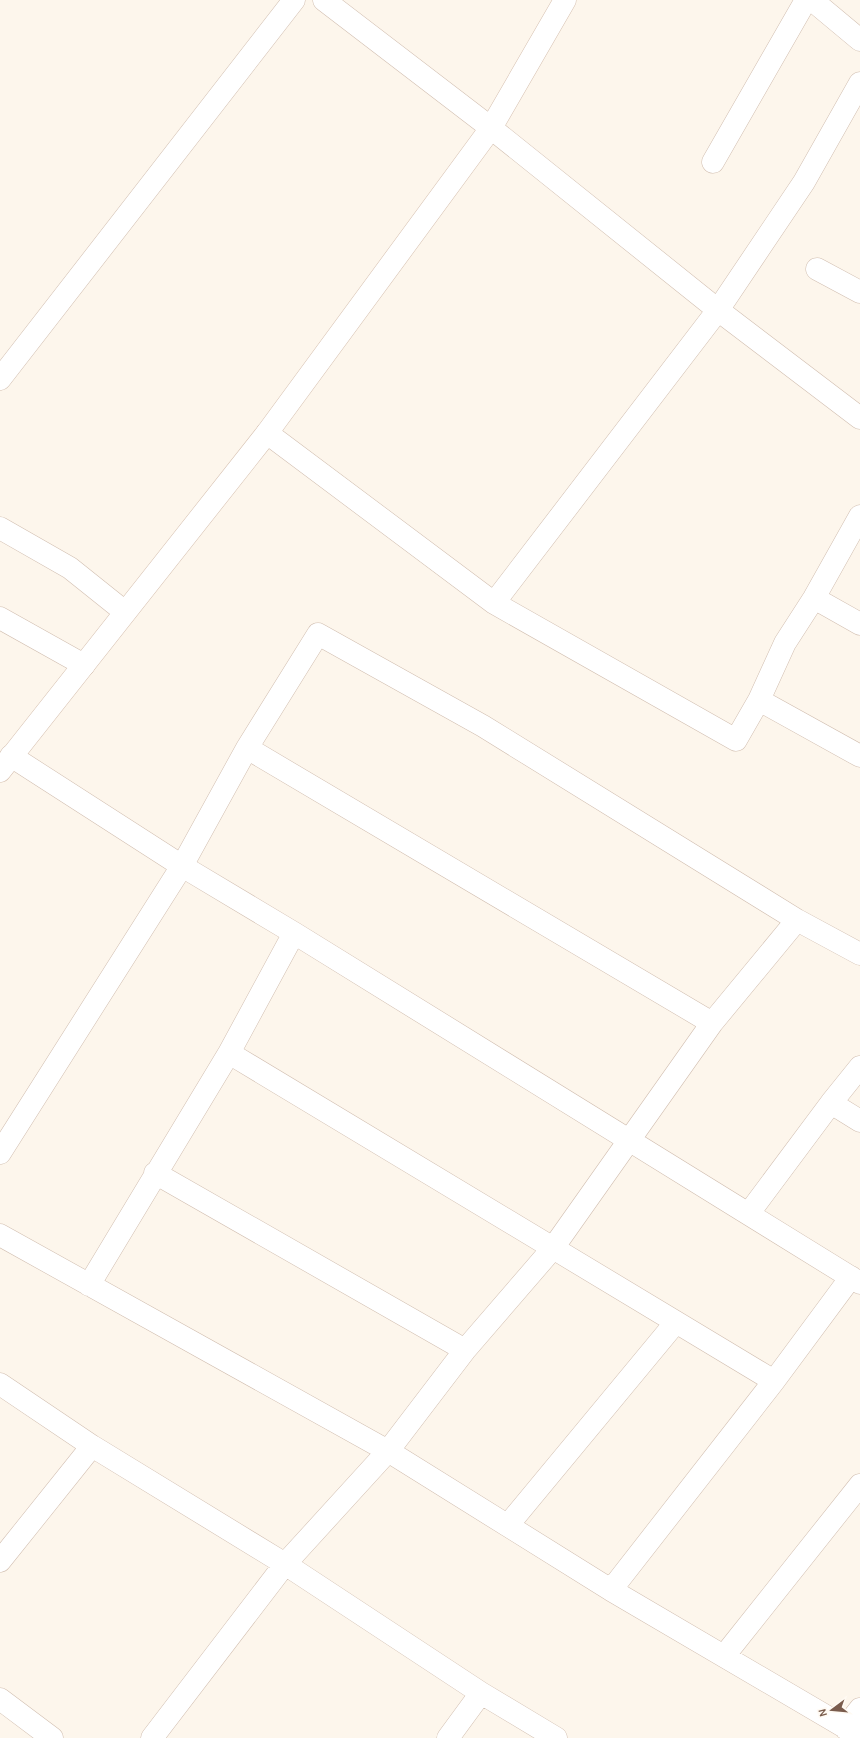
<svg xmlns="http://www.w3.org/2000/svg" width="860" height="1738" font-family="Karla,sans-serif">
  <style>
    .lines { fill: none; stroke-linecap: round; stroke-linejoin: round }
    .street-casing { stroke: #d1beb0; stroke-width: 23 }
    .secondary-casing { stroke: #d6c0b0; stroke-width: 23 }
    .street { stroke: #fff; stroke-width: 22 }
    .secondary { stroke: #fff; stroke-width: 22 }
  </style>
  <rect width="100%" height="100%" fill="#fdf6ec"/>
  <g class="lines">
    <g class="street-casing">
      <path id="street" d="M324,0l167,128 227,182 142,108
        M812,0l48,40
        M713,162l93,-162
        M817,269l43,23
        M0,379l294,-379
        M267,433l227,170 242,137 23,-40 26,-57 29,-45 46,-82
        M0,528l70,40 55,44
        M814,598l46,26
        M494,603l224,-293 86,-128 56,-99
        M0,618l84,47
        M759,700l101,56
        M247,748l465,275
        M11,756l171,110 112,67 566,350
        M229,1053l545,328
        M831,1103l29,18
        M0,1153l182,-287 65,-118 71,-114 165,92 314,194 63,34
        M155,1173l310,177
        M749,1213l82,-110 29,-36
        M0,1235l388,216 223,139 249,146
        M89,1285l140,-232 65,-120
        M0,1384l92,62 193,118 196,129 75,45
        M508,1525l168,-203
        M0,1561l92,-115
        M611,1590l163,-209 77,-104
        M724,1656l136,-171
        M0,1699l52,39
        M845,1728l15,-19
        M152,1738l133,-174 103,-113 77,-101 88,-102 159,-225 85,-103
        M448,1738l33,-45"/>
    </g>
    <g class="secondary-casing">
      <path id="secondary" d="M0,771l267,-338 224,-305 74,-128"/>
    </g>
    <use href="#street" class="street"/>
    <use href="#secondary" class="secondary"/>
  </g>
  <g transform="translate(832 1710) rotate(254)" stroke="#fffaf3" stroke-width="3" paint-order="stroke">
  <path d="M0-3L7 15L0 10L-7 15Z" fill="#7a5c4d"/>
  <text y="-6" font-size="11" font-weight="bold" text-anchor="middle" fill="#7a5c4d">N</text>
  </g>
</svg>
